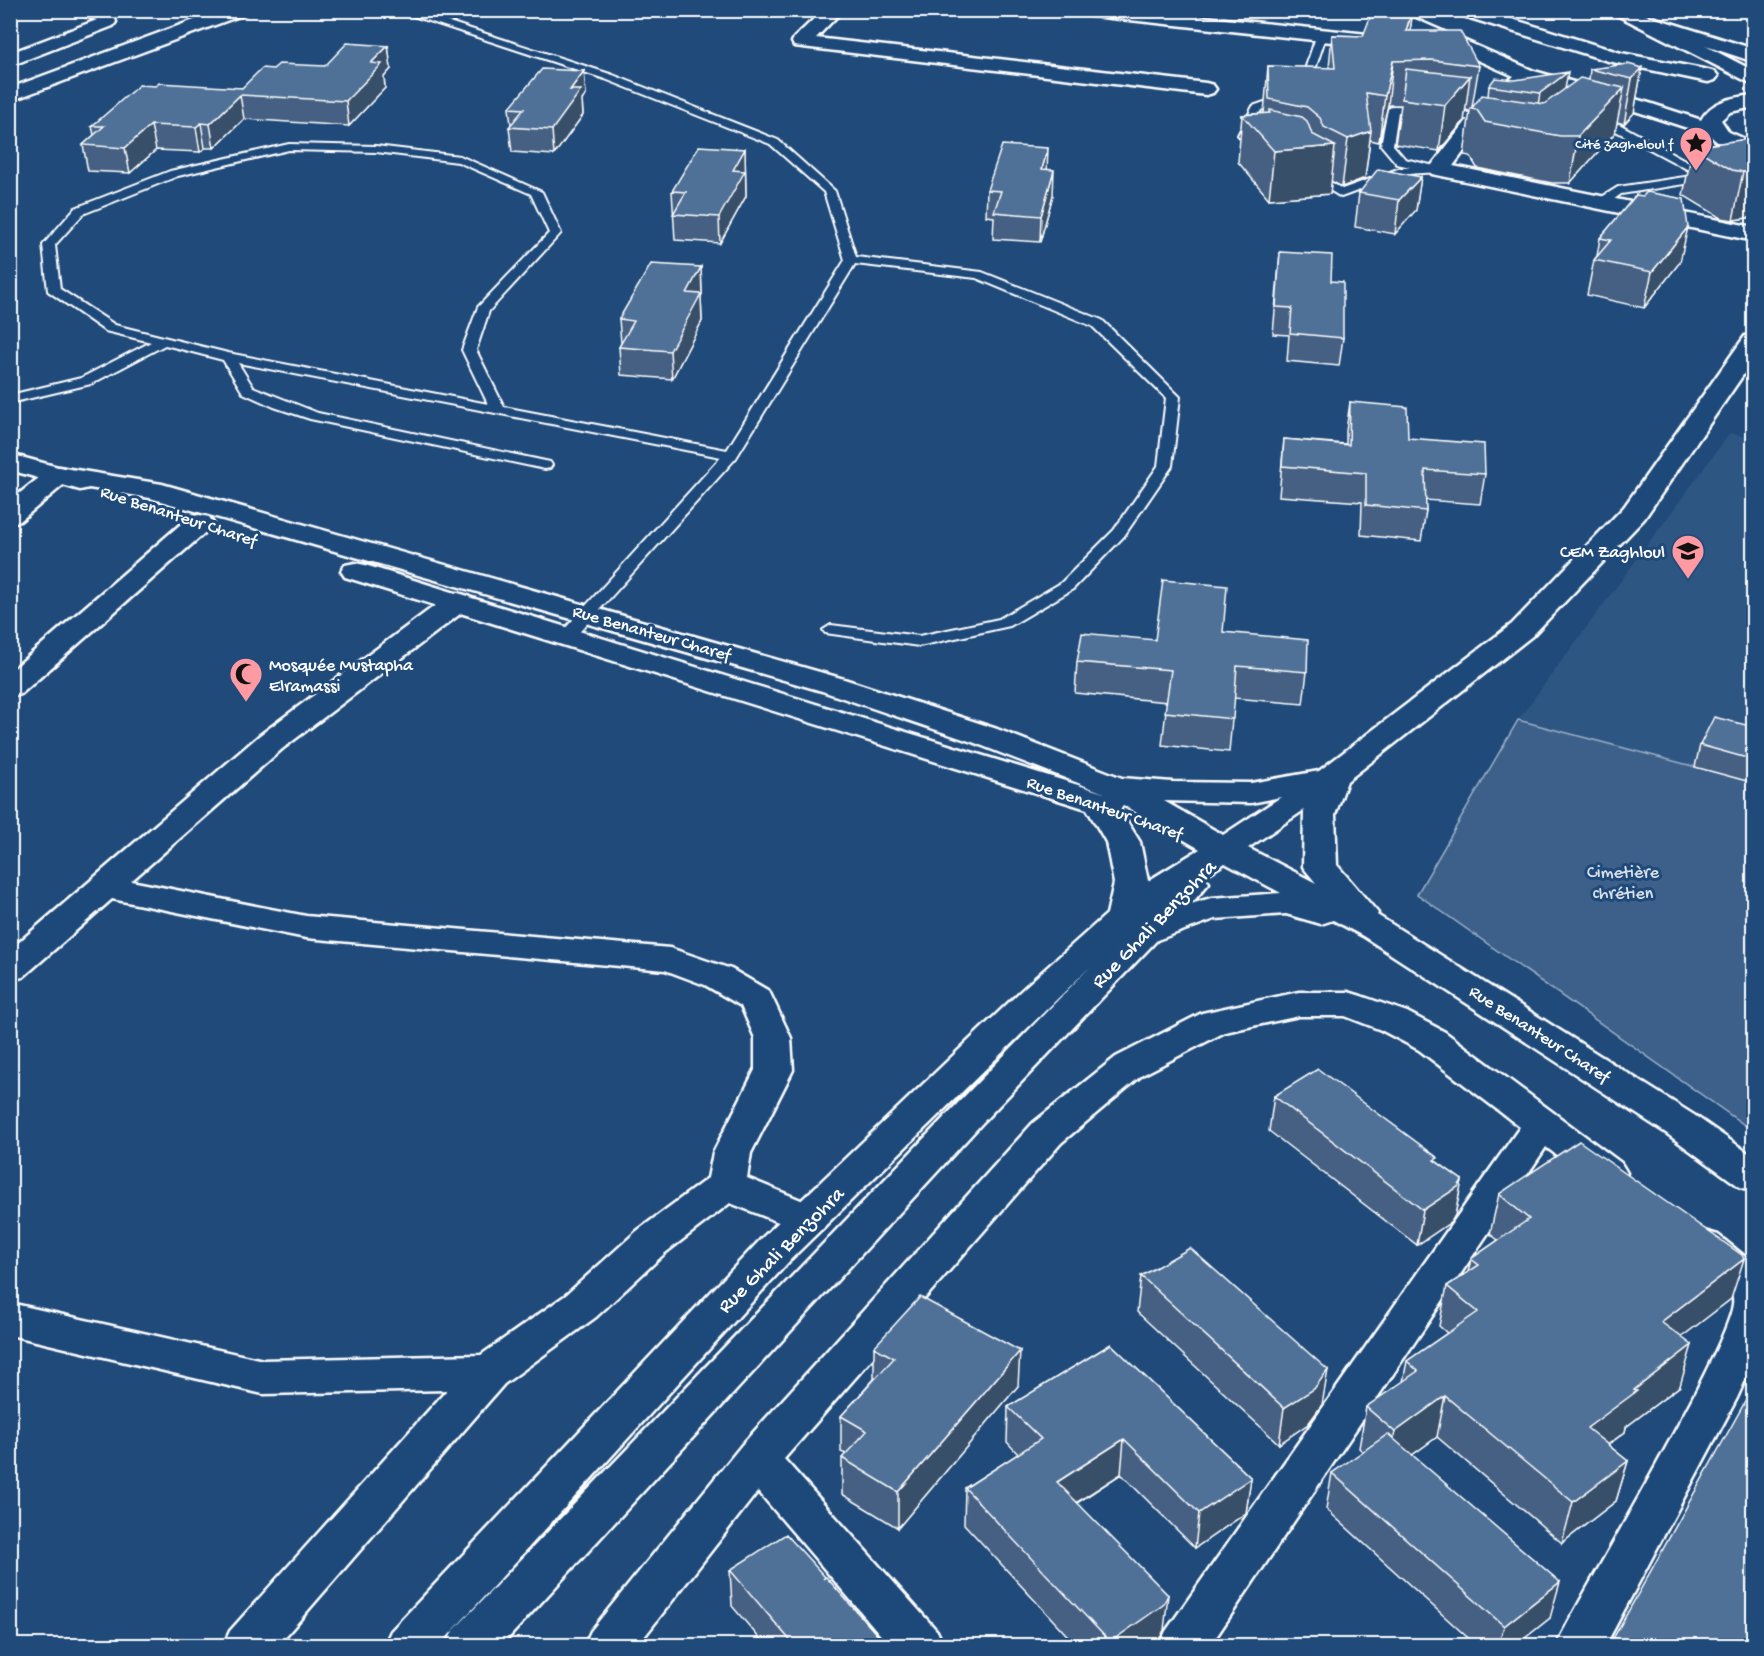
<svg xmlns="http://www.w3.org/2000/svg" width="1764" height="1656" font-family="'Gochi Hand',sans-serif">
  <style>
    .built { fill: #2e5683 }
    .green { fill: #3c618b; stroke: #9eb0c5; stroke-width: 1.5 }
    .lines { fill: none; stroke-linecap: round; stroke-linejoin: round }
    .service-casing { stroke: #fff; stroke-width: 4 }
    .minor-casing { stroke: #fff; stroke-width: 5 }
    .secondary-casing { stroke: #fff; stroke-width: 5 }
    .service { fill: #1f4a7a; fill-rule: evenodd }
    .minor { fill: #1f4a7a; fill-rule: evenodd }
    .secondary { fill: #1f4a7a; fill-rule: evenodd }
    .wall { fill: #456182; stroke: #fff; stroke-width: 1.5 }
    .shaded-wall { fill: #384f6a; stroke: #fff; stroke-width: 1.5 }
    .building { fill: #507197; stroke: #fff; stroke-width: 1.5 }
    .labels { text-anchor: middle; stroke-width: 6; stroke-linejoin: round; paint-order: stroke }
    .far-poi-label { font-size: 15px; fill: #fff; stroke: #1f4a7a; text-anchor: end }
    .street-label { font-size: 18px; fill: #fff; stroke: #1f4a7a }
    .poi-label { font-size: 18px; fill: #fff; stroke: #1f4a7a; text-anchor: end }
    .park-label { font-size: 18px; fill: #d8dfe8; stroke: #1f4a7a }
    .near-street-label { font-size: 21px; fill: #fff; stroke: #1f4a7a }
  </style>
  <rect width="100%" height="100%" fill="#1f4a7a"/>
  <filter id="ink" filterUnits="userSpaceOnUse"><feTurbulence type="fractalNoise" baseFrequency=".0167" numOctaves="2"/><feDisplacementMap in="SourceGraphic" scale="12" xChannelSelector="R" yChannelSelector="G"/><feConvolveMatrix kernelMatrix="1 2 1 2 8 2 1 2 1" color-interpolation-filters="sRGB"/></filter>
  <g filter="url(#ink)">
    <path class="built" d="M1730,433l23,6v343l-235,-62z"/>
    <path class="green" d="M1518,720l235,62v349l-336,-237z"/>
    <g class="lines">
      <g class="service-casing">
        <path id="service" d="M395,10h17l201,65 165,65 57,51 21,66 126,15 120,48 78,77 -8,69 -48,70 -51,53 -63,37 -91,20 -94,-13 -2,-3 8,-5 88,11 80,-17 62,-36 53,-53 44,-64 8,-68 -74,-72 -116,-48 -121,-14 -119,194 -162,180h-12l-2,-3 2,-3 159,-175 -483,-94 15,24 65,26 232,49 2,3 -2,3 -5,1 -235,-50 -36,-12 -31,-14 -20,-33 -58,-15 -74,39 -81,19v-8l71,-17 70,-36 -46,-11 -57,-40 -5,-46 32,-37 95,-37 119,-27 87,2 84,10 82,36 19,41 -72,78 -13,39 28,57 223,43 118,-190 -21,-68 -54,-48 -165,-65zM289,150l87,2 82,10 73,32 18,39 -71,74 -16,43 26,54 -260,-51 -113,-28 -55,-36 -5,-44 28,-31 95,-38z
          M1317,34l9,2 -19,58 -46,16 -13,27h-8l-2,-2 15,-29 45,-16z
          M1393,106l33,1 53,8 5,3 -5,3 -53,-8 -28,-1 -5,33 12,14 38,9v4l-40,2 -62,23 -33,-20v-4h8l26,16 56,-20 12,-2 -13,-3 -16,-19 7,-36z
          M1593,119l26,5 97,53 -6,3 -89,14 -16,12h-8v-6l21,-13 80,-12 -86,-46 -23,-5v-4z"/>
      </g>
      <g class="minor-casing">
        <path id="minor" d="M76,10h29l8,3 3,9 -3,4 -103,40v-13l87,-33 -18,-6z
          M221,10h27l-3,4 -235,87v-13z
          M823,10h20l-27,28 390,45 7,2 3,4 -3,4 -7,2 -412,-49 -2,-4 2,-4z
          M1074,10h66l237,25 7,2 2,4 -2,4 -7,2 -294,-32z
          M1369,10h25l140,61 115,32 74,24 3,4 -3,4h-14l-74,-24 -104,-29 -45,40 -33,44 301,61v14l-322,-67 -4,-4 44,-56 42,-38 -142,-62z
          M1454,10h29l138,43 87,17 7,2 3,4 -3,4 -7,2 -100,-21 -151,-47z
          M1739,10h15v8l-12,-4z
          M1636,12l118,37v13l-124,-41 -3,-4 3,-4z
          M59,467l9,2 4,6 -4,6 -48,40 -10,2v-22l40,-32z
          M199,515l10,2 4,6 -4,6 -188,165 -11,3v-25l179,-155z
          M458,593l10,3 4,6 -4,6 -186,141 -151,132 175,35 364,32 61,21 38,22 22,47 2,32 -42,83 -4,25 76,31 6,10 -6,10 -14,5 -79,-31 -65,50 -69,64 -92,67 -227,262h-54l7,-15 217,-241 -184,4 -253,-59v-32l253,57 218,-5 85,-60 71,-64 71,-53 5,-25 42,-83v-32l-14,-32 -36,-21 -40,-15 -359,-32 -194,-39 -89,78 -13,3v-30l250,-215 188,-139z
          M1299,992h49l13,4 46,16 38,20 176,131 6,10 -6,10 -14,4 -14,-4 -47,-36 -336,499h-51l7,-15 354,-504 -101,-77 -38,-20 -36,-14h-46l-74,16 -83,43 -81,68 -277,316 153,172 7,15h-54l-132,-155 -121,155h-53l7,-15 150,-185 292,-323 83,-66 86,-44z
          M1704,1231l14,4 36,29v96l-17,38 -132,248h-49c24,-51 185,-316 177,-348 -5,-18 -39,-33 -49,-52l6,-11z"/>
      </g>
      <g class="secondary-casing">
        <path id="secondary" d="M1612,10h24l118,61v14l-139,-71z
          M1754,95v12l-24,5 -9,8 8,12 25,11v13c-23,-5 -45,-13 -53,-36 11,-20 31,-22 53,-25z
          M1754,334v25l-110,160 -112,117 -185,145 -12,34 2,50 41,48 -1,2 317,200 60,42v34l-14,-4 -74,-54 -303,-197 -30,-16 -12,4 -35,-10 -71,5 -58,21 -174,182 -482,524h-55l7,-15 504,-527 133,-137 -298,291 -353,388h-55l7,-15 373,-395 260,-248 83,-74 7,-31 -8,-41 -19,-33 -742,-232 -4,-6 4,-6 10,-2 10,2 739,228 -129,-50 -153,-52 -672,-193 -61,-10 -9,2 -70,-20v-16l48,13 104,17 682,195 153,50 125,49 50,4 79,1 68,-12 193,-147 112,-117 121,-171zM1281,797l-58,38 -59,-34 87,2zM1123,805l77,44 -52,32 -8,-39 -20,-32zM1304,810l-1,57 13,16 -68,-35zM1225,863l56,30 -70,5 -20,6 18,-21 -5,-7z"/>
      </g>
      <use href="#service" class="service"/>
      <use href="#minor" class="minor"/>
      <use href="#secondary" class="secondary"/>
    </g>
    <path class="wall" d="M162,10h19l-8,3z
      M1413,10l-3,21 69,35 -7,41 16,-11 1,-10 77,2 23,-8 1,-11 52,-1 -8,45 -10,11 -7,-2 -2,11 -45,50h-18l-75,-15 -7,-12 -6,-1 6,-44 -5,-1 -1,11 -25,30 -44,-7 6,-39h-13l-9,37 -9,-2 -5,38 -23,9 -11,-6 -1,13 -61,5 -31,-37 4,-47 22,-2 4,-47 61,2 3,-33 31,1z
      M388,46l3,23 -7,8 1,11 -36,38 -105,-7 -30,29h-9l-5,4 -44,-2 -26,23 -42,-2 -5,-26 11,-10 -2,-9 64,-40 86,2 31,-19 52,-3z
      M584,71l2,24 -4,5 1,15 -29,40 -42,-3 -3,-25 2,-2 -2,-17z
      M1754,138v79l-21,3 -12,-2 -38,-23 10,-48z
      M745,149l1,47 -26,47 -45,-3 -3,-49z
      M1047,169l6,26 -13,47 -47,-3 1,-22 -8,-1 1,-26z
      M1421,177l-5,33 -21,24 -40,-7 4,-34z
      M1636,195l44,67 -36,46 -57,-13 7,-35 3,-4 3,-18z
      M1280,252l51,29 12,57 -4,28 -52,-5 2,-26 -16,-1z
      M701,267l1,27 -1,3 1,24 -30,58 -51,-4 -2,-28 2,-4 -2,-24z
      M1350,402l58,36 77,36 -5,30 -55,-4 1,11 -5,30 -60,-6 1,-33 -83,-6 5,-57 62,5v-13z
      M1223,632l84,40 -4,32 -69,-6 -5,54 -67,-7 5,-43 -92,-9 2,-31 78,-22z
      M1754,727v56l-59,-16 5,-22z
      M1274,1096l163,66 25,18 -7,35 -4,7 -34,23 -148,-114z
      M1499,1194l232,105 -50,38 -1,49 -54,41 -1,5 -17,13 20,16 -12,40 -54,42 -125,-106 -25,18 138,163 -35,28h-38l-151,-137 6,-36 31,-21 -4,-4 7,-41 37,-25 4,-21 40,-28 -8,-7 8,-40 21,-14 3,-13 27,-19 -8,-6z
      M1141,1276l181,129 -14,19 -29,20 -142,-132z
      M1111,1344l140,134 -5,35 -51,35 -74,-74 -44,29 87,127 -5,10 -7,6h-75l-113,-122 1,-36 53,-34 -11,-12 1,-35z
      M874,1347l144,39 -120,142 -56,-34v-36l4,-4 -5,-2v-36l33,-37z
      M730,1570l95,8 62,68h-121l-34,-40z"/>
    <path class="shaded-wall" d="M1413,10l-6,42 -1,-21z
      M388,46l3,23 -7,8 1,11 -36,38 -3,-25 25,-38z
      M1393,61l-5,44 -9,37 6,-46z
      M1642,68l-8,45 -10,11 8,-45z
      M584,71l2,24 -4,5 1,15 -29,40 -2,-25 18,-40z
      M1568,72l-8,46 -26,13 6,-38z
      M1470,76l-6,45 -25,30 6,-46z
      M1624,88l-9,45 -45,50 8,-47z
      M240,95l4,24 -30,29 -4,-24z
      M201,123l4,25 -5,4 -4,-25z
      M151,125l5,25 -26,23 -5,-25z
      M1371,131l-6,47 -23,9 6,-48z
      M1335,146l-5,48 -61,5 5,-48z
      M1048,148l-1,25 -5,-4z
      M745,149l1,47 -26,47 -1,-26 14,-47z
      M1054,170l-1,25 -13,47 1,-26z
      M1754,171v46l-21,3 10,-48z
      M1421,177l-5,33 -21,24 4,-34z
      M1688,227l-8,35 -36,46 8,-36z
      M701,267l1,27 -1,3 1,24 -30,58 -2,-28 17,-58z
      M1462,1180l-7,35 -4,7 -34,23 6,-35z
      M1744,1259l-13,40 -82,63 12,-40z
      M1692,1345l-12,41 -54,41 -1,5 -49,36 11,-40 47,-38z
      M1020,1351l-2,35 -120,142v-36z
      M1328,1370l-6,35 -14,19 -29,20 5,-36z
      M1445,1396l-8,41 -50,36 8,-41z
      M1124,1439l-3,35 -67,43 3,-35z
      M1628,1461l-12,40 -54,42 11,-41z
      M1251,1478l-5,35 -51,35 4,-35z
      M1560,1582l-10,36 -35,28h-17l6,-20z
      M1168,1595l-4,35 -5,10 -7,6h-42v-4z
      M1754,1632v12l-1,2h-6z"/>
    <path class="building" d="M1373,10h39l-6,21h54l19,35 -47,-6 -39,1 -8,35 -19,-3 5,38 -23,8 -24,-12 -4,-9 -13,-11 -38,-8 -1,-33 67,2 -3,-33 31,1z
      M347,43l41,3 -17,17 11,1 -36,37 -106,-6 -30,29 -9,-1 -5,4 -45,-2 -26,23 -42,-3 21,-19h-12l47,-41 17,1 3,-3 83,5 20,-20 11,1 6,-5 46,2z
      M1628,64l14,4 -10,11 -42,-10z
      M542,69l42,2 -14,19h11l-29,40 -43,-3 15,-18 -15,-1z
      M1406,69l64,7 -25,29 -43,-6z
      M1568,72l-28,21 -51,-7 6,-8 20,2z
      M1580,78l44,10 -46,48h-18l-75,-14 -8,-12 -6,-1 11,-14 62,9z
      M1270,110l32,7 5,4 5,13 23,12 -61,5 -32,-36 28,-2z
      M1754,138v33l-11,1 -11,-2 -39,-23z
      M1002,145l46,3 -6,21 12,1 -13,46 -47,-4 7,-21 -14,-1z
      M699,146l46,3 -12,21 12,1 -26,46 -46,-3 13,-22 -14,-1z
      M1378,169l43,8 -22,23 -40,-7z
      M1647,192l37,7 4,28 -36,45 -58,-12 17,-20 -11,-2 36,-43 7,1z
      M1280,252l52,3 -1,26 12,1v56l-53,-5 2,-25 -16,-1z
      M651,264l50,3 -14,26 14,1 -31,57 -51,-4 15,-26 -15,-2z
      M1350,402l57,5 1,31 76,6 1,30 -60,-4 1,41 -60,-6v-32l-84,-7 2,-27 65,6z
      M1163,580l64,6 -4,46 85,8 -1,32 -70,-6 -4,53 -68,-7 6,-42 -94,-8 5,-29 73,7z
      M1714,717l40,10v33l-54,-15z
      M1318,1069l120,89 -4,2 28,20 -4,7 -35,23 -149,-114z
      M1579,1141l163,114 2,4 -83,63 31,23 -58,45 3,1 -50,37 41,33 -55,41 -128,-106 -50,36 -29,-25 52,-36 -11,-10 71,-49 -31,-26 32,-21 -8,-6 58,-40 -30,-25z
      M1190,1248l138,122 -14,19 -30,19 -143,-132z
      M920,1297l100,54 -122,141 -56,-34 25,-27 -26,-15 53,-58 -20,-11z
      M1111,1344l140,134 -52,35 -75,-74 -67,43 111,113 -5,10 -53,37 -145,-154 76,-49 -33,-32z
      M1751,1391l3,2v239l-7,14h-138z
      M1388,1434l172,148 -56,44 -172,-153z
      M786,1534l39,43 -2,2 3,-2 61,69h-92l-65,-76z"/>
  </g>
  <defs>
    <g id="sight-pin" transform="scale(1.725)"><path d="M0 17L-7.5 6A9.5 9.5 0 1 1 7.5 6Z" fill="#ff9aa2" stroke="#1f4a7a"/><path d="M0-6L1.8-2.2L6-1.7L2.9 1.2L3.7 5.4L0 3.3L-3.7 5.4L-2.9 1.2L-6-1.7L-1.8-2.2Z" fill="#111"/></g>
    <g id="school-pin" transform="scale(1.725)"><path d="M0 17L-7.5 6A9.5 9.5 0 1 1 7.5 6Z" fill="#ff9aa2" stroke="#1f4a7a"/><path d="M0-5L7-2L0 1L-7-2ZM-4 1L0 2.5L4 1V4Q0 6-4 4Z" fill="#111"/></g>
    <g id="mosque-pin" transform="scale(1.725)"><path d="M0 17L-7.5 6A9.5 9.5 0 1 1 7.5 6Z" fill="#ff9aa2" stroke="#1f4a7a"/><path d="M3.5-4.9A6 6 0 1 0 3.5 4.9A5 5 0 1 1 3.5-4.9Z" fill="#111"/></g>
  </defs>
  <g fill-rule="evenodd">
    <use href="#sight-pin" x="1696" y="143"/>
    <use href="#school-pin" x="1688" y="551"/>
    <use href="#mosque-pin" x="246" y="674"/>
  </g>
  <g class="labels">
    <g class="far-poi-label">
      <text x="1673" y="148">Cité zagheloul f</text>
    </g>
    <g class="street-label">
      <text transform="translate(179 515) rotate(18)" y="6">Rue Benanteur Charef</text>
      <text transform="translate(652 632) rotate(16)" y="6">Rue Benanteur Charef</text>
      <text transform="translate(1105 807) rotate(19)" y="6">Rue Benanteur Charef</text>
      <text transform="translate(1540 1033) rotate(33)" y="6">Rue Benanteur Charef</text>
    </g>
    <g class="poi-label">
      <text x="1665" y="557">CEM Zaghloul</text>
      <text x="269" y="670" text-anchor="start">Mosquée Mustapha<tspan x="269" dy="21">Elramassi</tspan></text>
    </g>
    <g class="park-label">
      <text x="1623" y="877">Cimetière<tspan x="1623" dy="21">chrétien</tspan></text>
    </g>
    <g class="near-street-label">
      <text transform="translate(1153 923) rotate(-46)" y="7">Rue Ghali Benzohra</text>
      <text transform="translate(780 1249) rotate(-45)" y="7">Rue Ghali Benzohra</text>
    </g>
  </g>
  <rect width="1764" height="1656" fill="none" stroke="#1f4a7a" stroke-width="36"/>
  <rect x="18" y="18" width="1728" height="1620" fill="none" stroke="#fff" stroke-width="2" filter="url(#ink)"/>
</svg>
